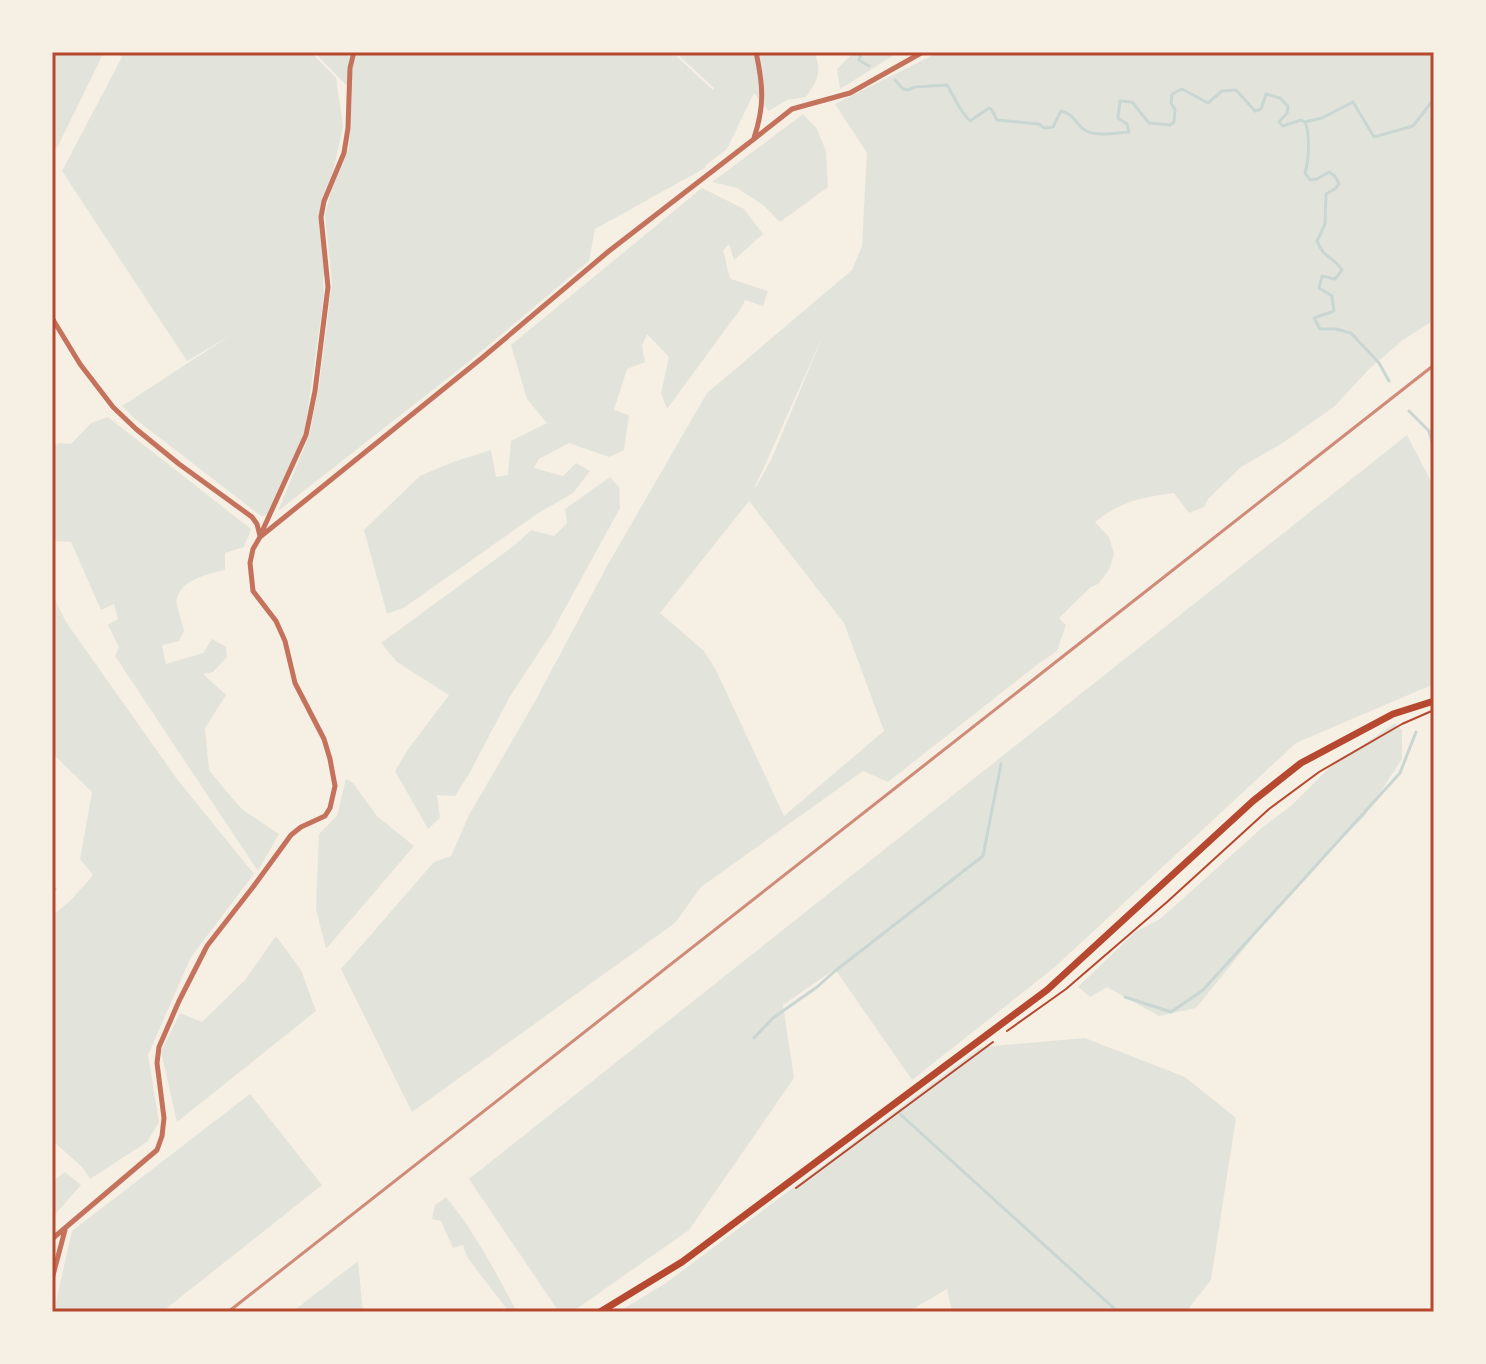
<svg xmlns="http://www.w3.org/2000/svg" width="1486" height="1364" font-family="'Nunito Sans',sans-serif">
  <style>
    .green { fill: #e2e4dc; fill-rule: evenodd }
    .lines { fill: none; stroke-linecap: round; stroke-linejoin: round }
    .stream { stroke: #c9d6d2; stroke-width: 3 }
    .path { stroke: #b5482f; stroke-width: 2 }
    .minor { stroke: #c5725c; stroke-width: 5 }
    .secondary { stroke: #b5482f; stroke-width: 7 }
    .rail { stroke: #cf8b77; stroke-width: 3 }
    .neatline { fill: none; stroke: #b5482f; stroke-width: 3 }
  </style>
  <rect width="100%" height="100%" fill="#f6efe4"/>
  <path class="green" d="M52,52h52l-47,96h-5z
    M120,52h191l25,26 7,48 -10,46 -10,23 -4,22 7,58 -3,2 1,19 -20,140 -36,79 -7,1 -127,-98 -12,-12 109,-71 -44,26 -125,-190 60,-114z
    M314,52h358l41,38 1,-2 -39,-36h139c9,20 3,29 -8,45l-19,3 -18,11 -15,-18 -27,56 -21,16 -1,3 -110,61 -6,32 -118,99 -193,151 31,-75 10,-49 13,-105 -7,-67 6,-24 18,-43 3,-57z
    M849,52h50l-59,37 -3,-20 13,-13z
    M939,52h495v268l-31,20 -34,29 -35,38 -53,37 -40,23 -33,32 -4,8 -15,6 -15,-20c-34,5 -50,7 -79,29l14,15 5,17 -5,16 -11,14 -7,3 -32,31 7,7 -9,26 -19,13 -150,118 -25,-11 -162,116 -26,36 -263,189 -71,-143 93,-107 17,-6 18,-41 64,-110 74,-139 100,-173 145,-123 10,-24 5,-93 -32,-49zM825,331l-53,127 -16,29h-1zM749,501l95,122 40,108 -100,85 -68,-146 -12,-19 -44,-38z
    M803,114l14,15 9,22 2,36 -48,35 -17,-17 -26,-17 -25,-6z
    M702,188l42,21 19,25 -29,26 -5,-16 -6,7c4,9 3,19 8,28l37,12 -5,15 -18,-6 -3,7 -75,102 -6,-16 8,-36 -22,-23 -5,12 3,16 -18,7 -13,41 15,5 -5,35 -15,7 -40,-14 -30,16 -5,9 29,8 13,-13 14,8 -17,22 -36,21 -132,93 -18,7 -23,-84 56,-54 33,-14 38,-12 5,27 12,-2 3,-34 36,-18 -20,-24 -16,-54z
    M108,417l143,112 -7,18 -19,6v17c-17,4 -52,11 -48,36 2,8 5,16 7,25l-5,10 -17,4 4,19 37,-11 9,-14 14,8 1,10 -14,15 -10,2 23,21 -21,33 4,42 23,28 11,12 36,24 -21,37 -143,-215 4,-9 -11,-22 10,-6 -4,-15 -13,6 -30,-68 -19,-1v-95l7,-3 12,1 20,-21z
    M1407,435l27,52v197l-138,59 -241,224 -143,113 -77,-111 -52,36 11,73 -105,152 -117,82h-13l-90,-133z
    M610,477l9,10 1,21 -69,126 -42,64 -40,76 -14,22 -18,-1 3,23 -12,11 -33,-58 14,-23 40,-53 -52,-33 -16,-19 134,-98 16,-15 23,6 13,-13 -2,-14z
    M52,594l14,28 111,157 77,95 -63,83 -43,98 11,67 -12,20 -57,37 -8,-12 -30,-27v-224l19,-16 22,-25 -13,-16 12,-67 -40,-39z
    M1395,723l7,7v29l-38,58 -26,24 -49,52 -93,115 -37,8 -52,-29 -17,10 -12,-10 57,-55 25,-13 104,-93 27,-20 38,-38z
    M346,779l7,4 24,33 37,30 -88,103 -10,-40 3,-75 18,-18z
    M276,936l25,34 15,41 -139,111 -16,-70 19,-39 22,9 43,-42z
    M1085,1038l100,39 51,41 -25,162 -25,32h-234l-5,-23 -39,23h-290l48,-29 315,-236z
    M250,1094l72,91 -160,127h-105l-2,-6 17,-75z
    M65,1172l16,13 -29,33v-37z
    M446,1197c29,35 50,76 71,115h-8l-42,-55 -4,-12 -10,3 -12,-27 -9,-2 3,-14z
    M358,1261l5,51h-71z"/>
  <g class="lines">
    <path class="stream" d="M862,52l-3,8 10,6
      M895,80l8,9 5,1 7,-3 32,-2c8,13 12,25 23,36l19,-13 3,2 5,10 42,4 5,4 9,-1 8,-16c11,3 13,9 21,17 11,10 33,5 47,4l-2,-8 -9,-6 2,-17 12,1 17,21 21,2 4,-3 1,-12 -4,-7 1,-9 10,-5 26,14 14,-12 14,-1 19,21 6,-2 5,-15 14,4 8,8 -1,7 -8,9 4,4 18,-6 4,2c5,11 4,39 0,51l5,7 7,-1 12,-7 6,4 4,8 -4,5 -9,5 -1,30 -8,17c7,18 16,15 25,29l-7,9 -13,-3 -3,12 13,8 2,15 -20,7 6,11h16l15,4 28,30 10,18
      M1305,122l17,-4 31,-16 21,35 39,-11 21,-27
      M1409,411l20,20 5,18
      M52,888l3,1
      M1125,997l46,15 32,-22 197,-217 16,-41
      M754,1038l19,-20 44,-31 18,-16 148,-115 18,-92
      M900,1114l218,198"/>
    <path class="path" d="M1007,1031l59,-42 101,-87 102,-93 50,-37 83,-48 32,-14
      M796,1188l197,-146"/>
    <path class="minor" d="M754,138c11,-33 9,-53 2,-86
      M52,318l28,46 33,43 23,22 43,35 73,53 5,7 3,12
      M260,536l46,-101 9,-44 13,-104 -7,-70 3,-16 20,-48 4,-25 2,-60 4,-16
      M52,1239l105,-89 5,-14 2,-18 -7,-55 2,-16 20,-46 28,-55 46,-59 38,-52 10,-8 24,-11 5,-8 5,-22 -5,-27 -6,-20 -29,-56 -10,-42 -9,-20 -23,-30 -3,-28 3,-14 7,-12 222,-179 127,-107 145,-112 38,-30 58,-16 73,-41
      M52,1279l13,-49"/>
    <path class="secondary" d="M600,1312l82,-50 365,-272 206,-189 48,-38 92,-49 41,-13"/>
    <path class="rail" d="M228,1312l1206,-947"/>
  </g>
  <rect width="1486" height="1364" fill="none" stroke="#f6efe4" stroke-width="108"/>
  <rect x="54" y="54" width="1378" height="1256" class="neatline"/>
</svg>
